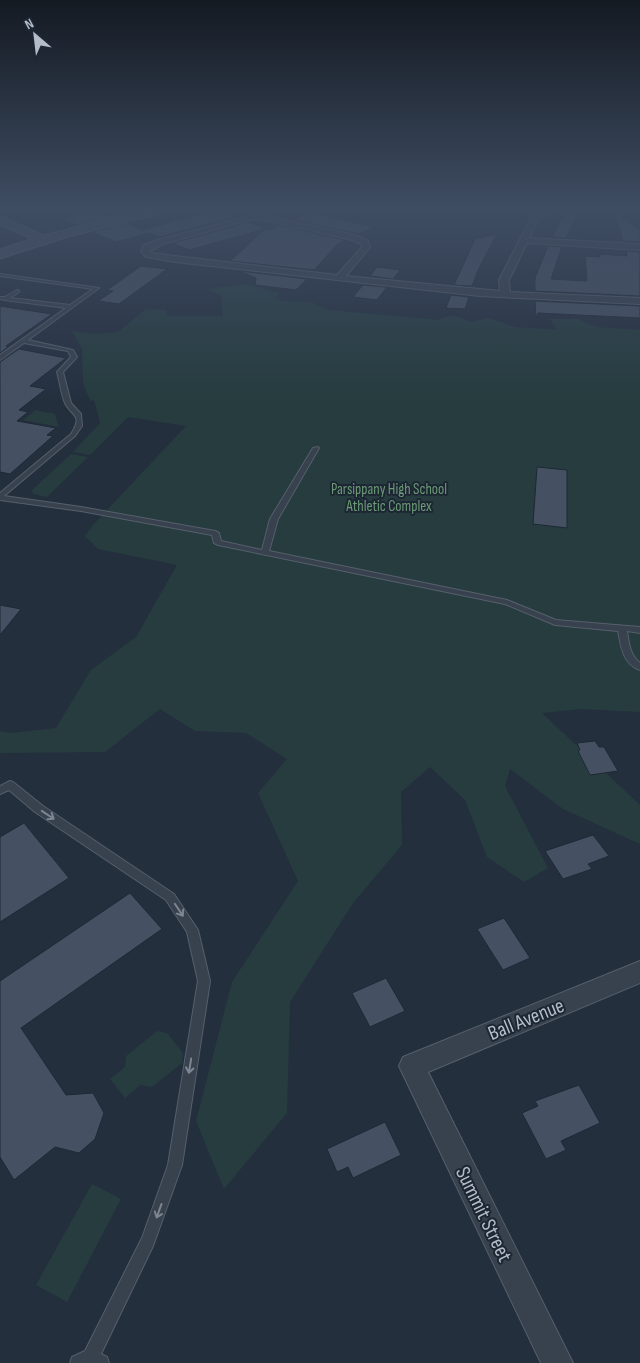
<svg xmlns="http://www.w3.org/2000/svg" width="640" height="1363" font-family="'Sofia Sans Condensed',sans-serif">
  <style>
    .green { fill: #263c3f }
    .building { fill: #455162; stroke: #1f2835 }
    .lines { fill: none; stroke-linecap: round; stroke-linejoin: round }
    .lane-casing { stroke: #565f6c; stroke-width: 2 }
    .street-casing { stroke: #565f6c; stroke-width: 2 }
    .secondary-casing { stroke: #565f6c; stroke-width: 3 }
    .lane { fill: #38414e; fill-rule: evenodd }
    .street { fill: #38414e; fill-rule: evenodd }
    .secondary { fill: #465061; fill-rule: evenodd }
    .oneway { stroke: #7c8592 }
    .labels { text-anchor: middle; stroke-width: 4; stroke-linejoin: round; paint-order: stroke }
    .far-park-label { font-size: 15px; fill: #6b9a76; stroke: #1d2633 }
    .near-street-label { font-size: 21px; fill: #b4bcc9; stroke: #1d2633 }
  </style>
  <rect width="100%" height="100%" fill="#242f3e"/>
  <path class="green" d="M245,284l34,9 -3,5 6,3 29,1 17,8 110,10c14,-7 19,-4 33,2l17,-4 27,9 42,3 -7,-11h28l18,8 44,3v382l-59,-3 -39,4 98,92v39l-77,-35 -53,-40 -5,17 43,82 -24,14 -37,-25 -22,-57 -35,-33 -29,25 1,53 -49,58 -63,99 -3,111 -63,76 -28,-68 36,-139 66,-101 -40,-88 29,-34 -41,-26 -51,-2 -35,-22 -55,43 -105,1v-22l11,2 45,-5 35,-58 45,-33 41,-72 -79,-16 -13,-13 8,-11 93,-99 -58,-9 -38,38 -17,-3 27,-29 -6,-23 -4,1 -7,-19 -1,-33 -10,-18 23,3 23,-2 28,-23 20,1 1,6h56l-2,-20 -15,-7z
    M35,410l20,4 4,13 -36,-7z
    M71,454l17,3 -41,40 -14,-3 -1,-4z
    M157,1031l10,2 16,20 -1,10 -30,24 -12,-2 -15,13 -15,-19 15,-12 1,-11z
    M92,1184l29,15 -54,103 -31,-17z"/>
  <path class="building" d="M93,210l19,7 -34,8 -17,-7z
    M217,210l19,7 -77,20 -9,-4 -34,9 -24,-10 35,-9 15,7z
    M565,210h14l-13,28 -14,-1z
    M614,212l26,17v13l-17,-1z
    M308,213h5l61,14 -16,7 -66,-14z
    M249,222l20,8 10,-5 66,15 -7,4 -24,26 -84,-9 35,-32 -76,21 -16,-7z
    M497,234l-19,36 -6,16 -18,-1 21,-46z
    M548,246l14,1 -11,32 36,2 -2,-25 15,1v-3l27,2 -1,-5 14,1v44l-105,-5v-13z
    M141,266l26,3 -48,35 -21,-3 15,-10 -6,-1z
    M377,267l23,3 -7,9 -23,-3z
    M239,271l68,8 -11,11 -41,-5 1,-7z
    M363,285l24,2 -10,13 -24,-3z
    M451,295l18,2 -4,12 -19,-1z
    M535,301l105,5v12l-102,-5 -2,5z
    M0,306l52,8 -46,32 2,1 -8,6z
    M19,349l47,9 -36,28 16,3 -27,21 9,2 -11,9 39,7 -9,7 6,1 -43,38 -10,-2v-110z
    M537,467l30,3v58l-34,-4z
    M0,605l21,4 -21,26z
    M595,741l4,6h5l14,24 -28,4 -12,-24 2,-1 -3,-7z
    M24,823l45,55 -69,44v-85z
    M593,835l16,21 -21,8 4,5 -29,10 -18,-28z
    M130,893l32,36 -141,99 45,67 27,-2 11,20 -9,26 -16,14 -24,-6 -41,33 -14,-23v-176z
    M504,918l26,40 -27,12 -26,-41z
    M386,978l19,33 -35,16 -18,-34z
    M579,1085l21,38 -39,18 5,9 -20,9 -24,-46 16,-7 -3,-5z
    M385,1122l16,33 -48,23 -5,-11 -11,5 -10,-23z"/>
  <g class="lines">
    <g class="lane-casing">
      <path id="lane" d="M0,274l99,14 -71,52 45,10 4,7 -14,15 8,31 10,11 1,12 -7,10 -71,60 77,11 134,24 4,2 2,8 41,9 8,-31 43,-71 5,-1 1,1 -41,71 -9,32 238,49 49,20 84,7v6l-13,-2c2,13 3,24 13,32v7c-17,-6 -19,-23 -22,-39l-63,-6 -50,-21 -287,-59 -4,-2 -2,-8 -131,-24 -81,-11v-7l71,-59c13,-20 0,-18 -6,-31 -4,-9 -5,-21 -8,-31l14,-15 -3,-6 -44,-8 -24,17v-5l66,-47 -61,-8 -5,-1v-2h5l12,-7 2,1v1l-9,6 60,7 23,-16 -93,-13z
        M10,781l3,1 30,24 131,88 24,36 12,51 -28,184 -29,81 -52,108 6,3 2,6h-39l2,-6 13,-6 57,-113 26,-73 30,-184 -11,-49 -21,-32 -131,-88 -26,-22 -9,4v-8z"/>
    </g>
    <g class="street-casing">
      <path id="street" d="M550,210h13l-20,7 -7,7 -7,14 111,6v6l-113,-7 -18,37 1,12 130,6v6l-160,-8 -305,-34 -29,-5 -5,-6 3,-6 13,-5 92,-24 11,-1 95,20 13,6 2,6 -24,29 154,15 -1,-11 29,-57 9,-10zM260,219l92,21 9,4 1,3 -25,28 -162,-19 -23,-3 -2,-2 13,-7 86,-24z
        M640,961v22l-212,89 145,291h-32l-142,-297 4,-9z"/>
    </g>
    <g class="secondary-casing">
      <path id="secondary" d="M145,210h20l-2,2 -98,25 -65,21v-8l33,-11 -33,-15v-7l44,19z"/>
    </g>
    <use href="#lane" class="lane"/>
    <use href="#street" class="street"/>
    <use href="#secondary" class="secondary"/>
  </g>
  <defs><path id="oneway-shaft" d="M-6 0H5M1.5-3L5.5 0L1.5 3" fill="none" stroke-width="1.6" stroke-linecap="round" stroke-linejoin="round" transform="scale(1.25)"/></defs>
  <g class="oneway">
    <use href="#oneway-shaft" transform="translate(48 815) rotate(34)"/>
    <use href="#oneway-shaft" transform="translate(179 910) rotate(56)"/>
    <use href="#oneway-shaft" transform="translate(190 1066) rotate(99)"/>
    <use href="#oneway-shaft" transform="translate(159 1211) rotate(110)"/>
  </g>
  <linearGradient id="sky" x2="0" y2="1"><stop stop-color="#141a22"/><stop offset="0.52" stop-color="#3f4d63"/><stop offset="1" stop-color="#3f4d63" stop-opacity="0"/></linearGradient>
  <rect width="640" height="401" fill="url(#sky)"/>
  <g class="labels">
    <g class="far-park-label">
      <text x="389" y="494">Parsippany High School<tspan x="389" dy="17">Athletic Complex</tspan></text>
    </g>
    <g class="near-street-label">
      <text transform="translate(526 1019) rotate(-22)" y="7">Ball Avenue</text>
      <text transform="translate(484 1214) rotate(64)" y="7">Summit Street</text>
    </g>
  </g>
  <g transform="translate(35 35) rotate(332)" stroke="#1d2633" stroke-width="4" paint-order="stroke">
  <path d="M0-4L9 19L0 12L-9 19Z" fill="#b4bcc9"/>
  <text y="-8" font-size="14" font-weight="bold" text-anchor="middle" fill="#b4bcc9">N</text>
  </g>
</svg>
